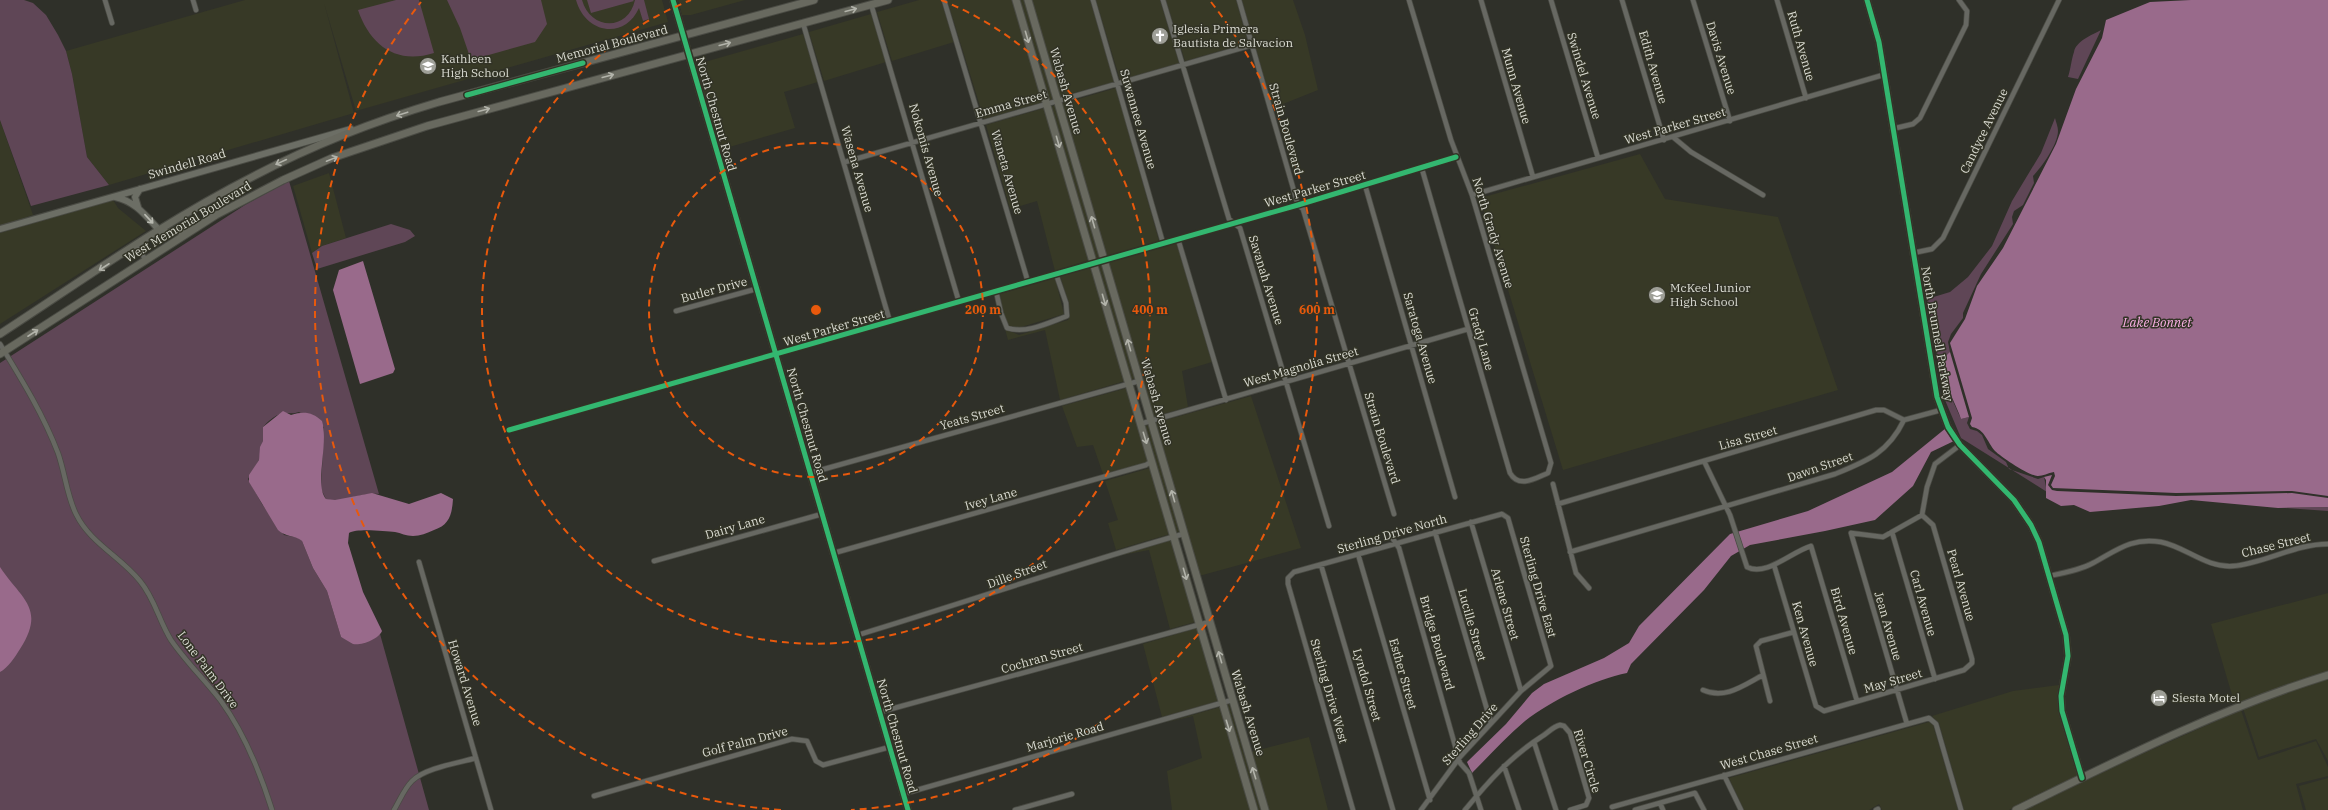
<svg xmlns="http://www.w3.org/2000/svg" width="2328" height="810" font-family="'IBM Plex Serif',serif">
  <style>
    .built { fill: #373926 }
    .green { fill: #5f4656 }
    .water { fill: #996a8b }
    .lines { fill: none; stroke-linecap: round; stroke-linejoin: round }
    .street-casing { stroke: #4a4b44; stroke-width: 6 }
    .secondary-casing { stroke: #4a4b44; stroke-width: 8 }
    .primary-casing { stroke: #4a4b44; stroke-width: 9 }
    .street { stroke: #676862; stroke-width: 4.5 }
    .secondary { stroke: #6c6e65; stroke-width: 6 }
    .primary { stroke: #68695f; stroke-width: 7 }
    .cycleway-casing { stroke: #323326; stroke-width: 8 }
    .cycleway { stroke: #33b770; stroke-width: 5 }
    .oneway { stroke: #b2b3aa }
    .oneway2 { stroke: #b9bab1 }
    .ring { fill: none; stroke: #e8590c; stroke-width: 2; stroke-dasharray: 7 5 }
    .labels { text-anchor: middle; stroke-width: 3; stroke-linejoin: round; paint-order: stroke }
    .poi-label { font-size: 12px; fill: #dadbd2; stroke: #323326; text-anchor: start }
    .street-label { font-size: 12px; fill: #dadbd2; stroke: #323326 }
    .water-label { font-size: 13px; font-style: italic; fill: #faafe4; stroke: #323326 }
    .centre { fill: #e8590c; stroke: #323326; stroke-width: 2 }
    .ring-label { font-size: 12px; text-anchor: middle; font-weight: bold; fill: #e8590c; stroke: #323326; stroke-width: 3; stroke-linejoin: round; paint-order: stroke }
  </style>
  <rect width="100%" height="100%" fill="#2f3029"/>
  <path class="built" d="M245,0h417l6,22 -312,89 -32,-108 30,110 -245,72 -22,-28 -15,-83 -6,-23z
    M678,0h67l-54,15h-9z
    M919,0h22l13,42 -62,19 -15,-49z
    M947,0h66l30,102 -59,17z
    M1019,0h5l30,99 -5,1z
    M1030,0h60l24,82 -55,15z
    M1096,0h64l19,63 -59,17z
    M1166,0h70l12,43 -63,18z
    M1242,0h51l12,35 13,55 -45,18z
    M871,14l15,48 -62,19 -15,-49z
    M803,34l15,48 -34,10 11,36 -76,22 -25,-85z
    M1116,88l43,153 -53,15 -45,-152z
    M1055,105l45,152 -5,2 -44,-152z
    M1045,108l44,152 -34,11 -18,-70 -27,8 -24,-84z
    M0,120l33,95 -33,11z
    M1640,154l25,45 113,18 60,173 -275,80 -83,-272z
    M329,173l17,65 -24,8 -10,7 -19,-67z
    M113,200l5,8 28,23 -146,93v-91z
    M1171,244h6l35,118 -30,9 6,36 -35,10 -46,-155z
    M1102,264l34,114 -5,2 -34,-115z
    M1091,266l34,115 -65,19 -15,-70 -37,10 -3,-11 14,6 49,-15 2,-4 -1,-13 -9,-27z
    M1055,278l9,36 -46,14 -9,-2 -6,-14 -3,-18z
    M1127,388l22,74 -46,12 -10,-29 -16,2 -15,-41z
    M1251,396l50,152 -102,28 -44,-153z
    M1149,425l31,106 -5,2 -31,-107z
    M1150,468l20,66 -54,16 -8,-27 10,-3 -13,-39z
    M1172,540l23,82 -25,7 -21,-79 -32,6z
    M2328,593v78l-93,34 -24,-81z
    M1197,628l21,73 -56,16 -19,-73z
    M2328,678v83l-12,-22 -57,18 -16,-49z
    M2059,685l1,27 18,64 -69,34h-45l-25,-87 -7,-7 81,-25z
    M1229,704l15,50h1l17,56h-5l-32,-105z
    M1220,707l31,103h-79l-5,-39 35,-13 -9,-42 -29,7z
    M2241,710l17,50 58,-19 12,26v9l-32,8 7,26h-278l99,-48z
    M1929,722l4,3 25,85h-76l-3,-6 -10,6h-125l-15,-32z
    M1309,737l19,73h-60l-17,-58z
    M2328,778v32h-22l-7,-24z"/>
  <path class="green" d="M0,0h24l9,3 13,12 12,20 8,16 6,23 15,83 22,28 -78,21 -31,-86z
    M396,0h23l15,53c-38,12 -64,-8 -76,-43z
    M447,0h94l6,24 -12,18 -64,18 -11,-32z
    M576,0h6c8,30 46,32 53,0h9l5,19 -6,2 -4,-13c-15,33 -54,25 -63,-8z
    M587,0h46l1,1 -43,12z
    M2101,30l-23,49 -10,-2c3,-9 3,-16 6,-25 2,-11 18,-17 27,-22z
    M2055,118c1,4 3,9 3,13 0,13 -16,36 -25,45l1,7 -11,22 -9,6 -2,6 1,7 -32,50 -18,39v5l-12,16 -3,8 2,10 -7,16 8,29 10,22 8,-2 -2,6 3,6 7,2 5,4 6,14 18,13 3,7 29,10 6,-2 3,15 -86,-54 -16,-38 -18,-101 23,-7 18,-15 24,-31 20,-45 29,-48z
    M289,181l90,313c-18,-2 -38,10 -53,5l-5,-10 3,-62 -25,-15c-6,2 -7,1 -13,1 -9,0 -18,8 -23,14v14l-4,19 -11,19 14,25 22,31 15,3 3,3 11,27 14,23 14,46 18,7 21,-10 49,176h-429v-447l245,-158z
    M391,224l19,6 5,6 -10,6 -88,27 -5,-16 10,-7z
    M2328,507v4l-43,-3z"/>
  <path class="water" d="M2191,0h137v496l-36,-5 -116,2 -123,-5 -2,-3 4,-9 -1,-4c-6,1 -11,4 -16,4 -7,1 -37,-19 -43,-25 -8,-9 -10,-22 -23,-24l-2,-3 2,-6 -22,-75 15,-24 12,-33 26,-38 53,-104 20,-55 26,-51 4,-18 44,-18z
    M363,261l32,108 -2,4 -33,11 -27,-94 6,-20z
    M1950,352l19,65 -8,2c-5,-17 -29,-53 -11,-67z
    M283,411l8,4c13,-4 21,-3 31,6 7,22 -8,64 4,78l9,1 37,-7 37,11 32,-11 12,6c-1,16 -4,26 -19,31 -7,3 -14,6 -21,6 -7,0 -12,-3 -18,-4 -10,-1 -39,-4 -46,1l-1,10 15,49 19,39c-3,8 -21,15 -29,13 -4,-2 -8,-5 -12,-7l-14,-46 -14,-23 -11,-27c-7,-6 -17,-4 -24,-11l-29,-48v-7l10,-15 1,-13 3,-6v-14z
    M1946,428l8,13 -23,11 -18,34 -38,34 -50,11 -75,14 -19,11 -27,34 -73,74 -4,9c-31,6 -77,28 -102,48 -19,16 -36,35 -53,52l-5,-11 39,-38 26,-31 12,-9 60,-26 25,-15 10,-17 91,-92 78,-23 84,-39z
    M2052,475l-4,10 4,5 5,1 119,5 116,-3 36,5v9l-50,1 -87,-8 -32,6 -69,6 -16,-7 -13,1 -15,-8v-18l-2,-3z
    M0,567c22,33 46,41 20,82 -5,8 -12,19 -20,23z"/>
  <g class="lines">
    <g class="street-casing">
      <path id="street" d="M105,0l7,23
        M193,0l3,10
        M944,0l84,282
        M1093,0l70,243
        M1163,0l66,219 11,9 89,298
        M1239,0l59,205 5,4 91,305
        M1409,0l42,140 21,55 79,268 -3,10c-12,5 -29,16 -38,0l-88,-304
        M1481,0l52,177
        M1551,0l47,158
        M1622,0l42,140
        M1693,0l37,121
        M1777,0l29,98
        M871,4l88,298
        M803,23l87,299
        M1892,129l21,-5 7,-6 46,-93 1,-14 -8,-11
        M1673,137l18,15 72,43
        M845,162l407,-117
        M1365,185l90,312
        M1472,195l411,-120
        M1178,239l48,161
        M136,246l10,14
        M1913,253l19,-4 11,-11 116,-238
        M996,291l5,22 6,15c20,6 41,-5 60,-12l-1,-13 -10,-29
        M676,311l80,-22
        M0,344c22,36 43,70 58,109 7,20 9,43 18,61 14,29 45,43 64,67 15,18 19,40 31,59 15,22 34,40 50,61 24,33 39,71 51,109
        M1140,424l328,-95
        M509,430l789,-225 158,-48
        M1704,461l26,54 17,52c19,10 44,-15 64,-21l46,155
        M810,473l329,-92
        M1553,484l23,89 13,15
        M1558,504l318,-94h8l20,10 37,-10
        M1471,522l50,169
        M1435,532l56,191
        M1892,532l43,147
        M1391,536l8,12 61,215 9,10 12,37
        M1570,552l265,-78c32,-13 53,-21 69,-54
        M834,553l312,-88 6,-4
        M1358,554l72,246
        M654,561l168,-47
        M419,562l72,248
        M1321,565l72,245
        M1774,565l42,141 8,5 140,-41 8,-7v-4l-39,-134 -11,-10
        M2049,576c15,-3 31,-6 44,-13 24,-13 39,-26 68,-21 25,5 45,26 72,24 32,-3 62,-22 95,-22
        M858,635c109,-33 216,-70 325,-101
        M1703,690c22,10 41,-5 60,-15
        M1770,701l-14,-55 5,-5 33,-9
        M880,712l329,-90
        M1907,724l-56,-191 32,4 39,-22 5,-28 8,-23 25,-19
        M1534,742l22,68
        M1504,766l15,44
        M1724,775l17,35
        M903,794l329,-94
        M594,796l198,-57 15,2 9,20 7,4 67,-18
        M1660,803l3,7
        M1612,807l317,-89 7,6 25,86
        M394,810c6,-10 10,-21 18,-29 13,-13 46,-18 64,-23
        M1015,810l57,-16
        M1353,810l-65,-226v-6l6,-6 208,-58 6,4 43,148 -30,25 -61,66 -39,53
        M1465,810c23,-28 45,-53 76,-73 7,-4 11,-10 19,-12l4,1 6,7 19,65 -3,7 -16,5
        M1635,810l60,-17 9,17
        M1876,810l2,-1"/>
    </g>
    <g class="secondary-casing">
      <path id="secondary" d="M673,0l235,810
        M1867,0l12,42 58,355 11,30 12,18 54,55 17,25 8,17 27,93 2,21 -7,40 1,15 20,67
        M115,197c20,4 31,19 45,34
        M138,207l-3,-10 5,-8
        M0,229l351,-100"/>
    </g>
    <g class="primary-casing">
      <path id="primary" d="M1016,0l238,810
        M1028,0l237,810
        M160,231l9,2 22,-5
        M0,334c83,-54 165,-113 254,-158 59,-31 121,-55 185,-74l375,-102
        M0,354l216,-139 67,-35 49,-22 95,-32 461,-126
        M2016,810c102,-50 203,-101 312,-135"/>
    </g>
    <use href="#street" class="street"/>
    <use href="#secondary" class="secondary"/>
    <use href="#primary" class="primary"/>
    <g class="cycleway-casing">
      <path id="cycleway" d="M673,0l235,810
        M1867,0l12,42 58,355 11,30 12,18 54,55 17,25 8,17 27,93 2,21 -7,40 1,15 20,67
        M467,95l116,-32
        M509,430l789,-225 158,-48"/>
    </g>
    <use href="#cycleway" class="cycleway"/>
  </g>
  <defs><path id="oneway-shaft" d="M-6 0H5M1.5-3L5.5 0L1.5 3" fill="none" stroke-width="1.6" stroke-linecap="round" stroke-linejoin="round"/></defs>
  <g class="oneway">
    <use href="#oneway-shaft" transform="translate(851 10) rotate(-15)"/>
    <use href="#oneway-shaft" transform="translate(1027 37) rotate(74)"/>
    <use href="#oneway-shaft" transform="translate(725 44) rotate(-15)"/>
    <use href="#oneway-shaft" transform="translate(608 76) rotate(-15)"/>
    <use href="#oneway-shaft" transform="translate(484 110) rotate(-15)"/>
    <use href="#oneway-shaft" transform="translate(402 114) rotate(162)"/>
    <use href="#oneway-shaft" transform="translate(1058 142) rotate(74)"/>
    <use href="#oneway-shaft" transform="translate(332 159) rotate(-22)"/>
    <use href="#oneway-shaft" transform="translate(281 162) rotate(155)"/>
    <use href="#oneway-shaft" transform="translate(1093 222) rotate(-106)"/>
    <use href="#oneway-shaft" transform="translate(104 267) rotate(147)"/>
    <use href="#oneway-shaft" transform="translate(1104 300) rotate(74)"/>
    <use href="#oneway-shaft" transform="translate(33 333) rotate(-33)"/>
    <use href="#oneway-shaft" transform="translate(1129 345) rotate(-106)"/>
    <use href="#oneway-shaft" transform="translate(1145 438) rotate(73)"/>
    <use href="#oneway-shaft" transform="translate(1173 496) rotate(-106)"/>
    <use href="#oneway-shaft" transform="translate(1185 574) rotate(74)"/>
    <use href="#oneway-shaft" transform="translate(1220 657) rotate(-106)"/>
    <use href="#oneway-shaft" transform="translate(1228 726) rotate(73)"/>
    <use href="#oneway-shaft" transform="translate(1254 773) rotate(-107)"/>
  </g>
  <use class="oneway2" href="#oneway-shaft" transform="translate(149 219) rotate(47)"/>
  <g class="ring">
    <circle cx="816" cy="310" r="167"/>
    <path d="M941 0A334 334 0 1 1 691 0"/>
    <path d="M781 810A501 501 0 0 1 421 2M1211 2A501 501 0 0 1 851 810"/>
  </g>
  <defs>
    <g id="church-disc" transform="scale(0.9)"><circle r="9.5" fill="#9e9f97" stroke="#323326"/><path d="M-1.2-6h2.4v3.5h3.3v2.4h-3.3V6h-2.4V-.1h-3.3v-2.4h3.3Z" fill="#fff"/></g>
    <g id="school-disc" transform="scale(0.9)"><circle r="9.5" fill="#9e9f97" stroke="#323326"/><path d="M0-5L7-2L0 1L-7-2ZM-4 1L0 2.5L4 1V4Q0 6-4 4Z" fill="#fff"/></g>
    <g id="hotel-disc" transform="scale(0.9)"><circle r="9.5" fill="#9e9f97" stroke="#323326"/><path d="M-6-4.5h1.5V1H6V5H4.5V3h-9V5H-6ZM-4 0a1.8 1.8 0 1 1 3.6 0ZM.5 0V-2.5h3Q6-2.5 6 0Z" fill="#fff"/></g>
  </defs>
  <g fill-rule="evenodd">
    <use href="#church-disc" x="1160" y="36"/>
    <use href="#school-disc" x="428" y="66"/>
    <use href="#school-disc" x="1657" y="295"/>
    <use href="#hotel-disc" x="2159" y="698"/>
  </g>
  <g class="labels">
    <g class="poi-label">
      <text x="1173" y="33">Iglesia Primera<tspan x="1173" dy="14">Bautista de Salvacion</tspan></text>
      <text x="441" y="63">Kathleen<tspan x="441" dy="14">High School</tspan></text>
      <text x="1670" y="292">McKeel Junior<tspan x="1670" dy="14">High School</tspan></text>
      <text x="2172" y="702">Siesta Motel</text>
    </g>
    <g class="street-label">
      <text transform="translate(612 44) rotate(-15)" y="4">Memorial Boulevard</text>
      <text transform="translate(1801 46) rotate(74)" y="4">Ruth Avenue</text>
      <text transform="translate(1721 58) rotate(73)" y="4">Davis Avenue</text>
      <text transform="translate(1653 67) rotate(74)" y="4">Edith Avenue</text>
      <text transform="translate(1584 76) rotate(73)" y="4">Swindel Avenue</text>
      <text transform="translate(1516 86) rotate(74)" y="4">Munn Avenue</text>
      <text transform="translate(1066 91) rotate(74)" y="4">Wabash Avenue</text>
      <text transform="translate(1011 104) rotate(-16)" y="4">Emma Street</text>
      <text transform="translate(716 114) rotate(74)" y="4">North Chestnut Road</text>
      <text transform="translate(1138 119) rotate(74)" y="4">Suwannee Avenue</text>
      <text transform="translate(1675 126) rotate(-16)" y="4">West Parker Street</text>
      <text transform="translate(1286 129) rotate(74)" y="4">Strain Boulevard</text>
      <text transform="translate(1984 131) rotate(-64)" y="4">Candyce Avenue</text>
      <text transform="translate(926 150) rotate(74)" y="4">Nokomis Avenue</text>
      <text transform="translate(187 164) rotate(-16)" y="4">Swindell Road</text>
      <text transform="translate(857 169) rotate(74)" y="4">Wasena Avenue</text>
      <text transform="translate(1007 172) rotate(74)" y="4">Waneta Avenue</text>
      <text transform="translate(1315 189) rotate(-16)" y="4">West Parker Street</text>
      <text transform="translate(188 222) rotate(-31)" y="4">West Memorial Boulevard</text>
      <text transform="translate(1493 233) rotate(73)" y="4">North Grady Avenue</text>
      <text transform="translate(1266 280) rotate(73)" y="4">Savanah Avenue</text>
      <text transform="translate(714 290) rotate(-15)" y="4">Butler Drive</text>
      <text transform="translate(834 328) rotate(-16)" y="4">West Parker Street</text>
      <text transform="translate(1937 334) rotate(80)" y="4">North Brunnell Parkway</text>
      <text transform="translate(1420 338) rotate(74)" y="4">Saratoga Avenue</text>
      <text transform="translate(1481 339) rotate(74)" y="4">Grady Lane</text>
      <text transform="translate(1301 367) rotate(-16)" y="4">West Magnolia Street</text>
      <text transform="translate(1157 402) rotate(74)" y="4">Wabash Avenue</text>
      <text transform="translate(972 417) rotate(-16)" y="4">Yeats Street</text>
      <text transform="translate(807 425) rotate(74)" y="4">North Chestnut Road</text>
      <text transform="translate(1382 438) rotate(73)" y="4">Strain Boulevard</text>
      <text transform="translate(1748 438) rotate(-16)" y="4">Lisa Street</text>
      <text transform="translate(1820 467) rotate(-19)" y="4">Dawn Street</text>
      <text transform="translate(991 499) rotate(-16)" y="4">Ivey Lane</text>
      <text transform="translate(735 527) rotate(-16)" y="4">Dairy Lane</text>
      <text transform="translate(1392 534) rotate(-16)" y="4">Sterling Drive North</text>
      <text transform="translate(2276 545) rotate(-14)" y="4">Chase Street</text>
      <text transform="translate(1017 574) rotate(-20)" y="4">Dille Street</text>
      <text transform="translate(1961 585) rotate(74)" y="4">Pearl Avenue</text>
      <text transform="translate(1538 587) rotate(74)" y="4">Sterling Drive East</text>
      <text transform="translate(1923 603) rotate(74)" y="4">Carl Avenue</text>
      <text transform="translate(1505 604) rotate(74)" y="4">Arlene Street</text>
      <text transform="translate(1844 621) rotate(74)" y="4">Bird Avenue</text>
      <text transform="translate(1472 625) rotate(74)" y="4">Lucille Street</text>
      <text transform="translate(1888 626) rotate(74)" y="4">Jean Avenue</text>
      <text transform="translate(1805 634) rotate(74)" y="4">Ken Avenue</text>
      <text transform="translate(1437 643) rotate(74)" y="4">Bridge Boulevard</text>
      <text transform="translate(1042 658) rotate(-16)" y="4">Cochran Street</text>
      <text transform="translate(208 670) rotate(53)" y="4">Lone Palm Drive</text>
      <text transform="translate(1403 674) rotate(74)" y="4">Esther Street</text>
      <text transform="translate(1893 681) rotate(-16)" y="4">May Street</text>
      <text transform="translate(465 683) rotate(73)" y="4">Howard Avenue</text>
      <text transform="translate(1367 685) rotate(74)" y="4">Lyndol Street</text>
      <text transform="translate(1329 691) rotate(74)" y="4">Sterling Drive West</text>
      <text transform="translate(1248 713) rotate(73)" y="4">Wabash Avenue</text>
      <text transform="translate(1470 734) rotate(-49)" y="4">Sterling Drive</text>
      <text transform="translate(897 736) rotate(74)" y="4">North Chestnut Road</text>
      <text transform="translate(1065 737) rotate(-16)" y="4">Marjorie Road</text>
      <text transform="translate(745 742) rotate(-15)" y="4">Golf Palm Drive</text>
      <text transform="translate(1769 752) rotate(-16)" y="4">West Chase Street</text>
      <text transform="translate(1587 761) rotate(73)" y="4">River Circle</text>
    </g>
    <g class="water-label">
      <text x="2157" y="327">Lake Bonnet</text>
    </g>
  </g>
  <circle cx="816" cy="310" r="6" class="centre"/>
  <g class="ring-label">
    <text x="983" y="314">200 m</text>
    <text x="1150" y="314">400 m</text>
    <text x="1317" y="314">600 m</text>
  </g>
</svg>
